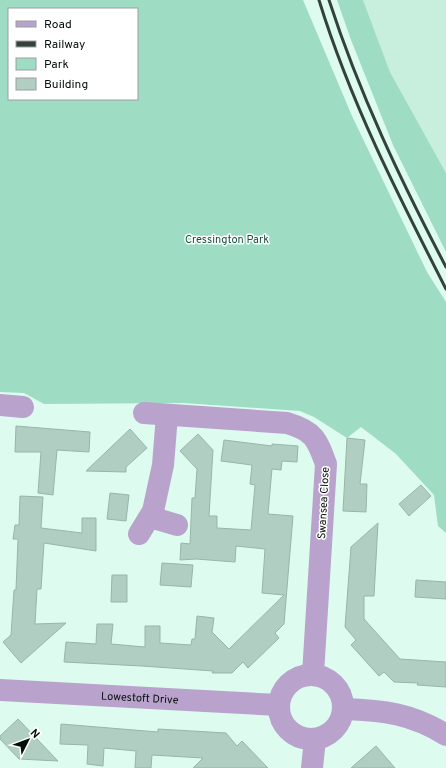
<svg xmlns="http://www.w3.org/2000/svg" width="446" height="768" font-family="Overpass,sans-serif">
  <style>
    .built { fill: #c8eede }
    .green { fill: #9eddc4; fill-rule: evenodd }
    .building { fill: #b0cec1; stroke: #98b5a9 }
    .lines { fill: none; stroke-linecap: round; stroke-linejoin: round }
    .minor { stroke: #b9a3cd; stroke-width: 22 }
    .rail { stroke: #33423c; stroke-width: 3 }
    .labels { text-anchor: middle; stroke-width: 3; stroke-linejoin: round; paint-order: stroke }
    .park-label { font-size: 11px; fill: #18523f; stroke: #fff }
    .street-label { font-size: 11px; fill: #040e0a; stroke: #fff }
  </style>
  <rect width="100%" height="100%" fill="#ddfcef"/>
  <path class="built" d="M363,0h83v173l-56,-101z"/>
  <path class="green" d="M0,0h303l49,116 75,156 19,30v231l-8,-7 -4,-31 -38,-41 -35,-27 -14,11 -33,-21 -14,-6 -117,-8 -139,1 -20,-11 -24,-1zM9,9h128v90h-128z
    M337,0h26l27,72 56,101v79l-53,-107 -42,-105z"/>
  <path class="building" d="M16,426l74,6 -1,20 -32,-2 -4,45 -15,-2 3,-41h-26z
    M130,429l17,19 -21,19v5l-40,-1z
    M198,434l15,16 -4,66h8v12l34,2 4,-45 -5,-1 2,-19 -31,-4 3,-21 48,6v-2l26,2 -1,16 -15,-1 -1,9 -9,-1 -4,45 25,2 -9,108 -9,9 4,5 -31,30 -5,-6 -11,11h-20l1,-2 -71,-5 -78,-4 2,-20 30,2 1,-20h16l-2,20 34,3v-21h15v17l31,2 1,-6h3l2,-23 17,2 -2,14 17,17 55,-54 -22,-2 3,-44 -29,-3 -1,16 -39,-3 -16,1 1,-17 9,1 2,-46h3l2,-29 -17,-18z
    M347,438l18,2 -5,44h7l-1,28 -23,-1z
    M421,485l10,11 -22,20 -10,-12z
    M110,493l19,2 -3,26 -19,-2z
    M20,496l23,1 -2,31 41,5v-15h14v33l-52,-8 -3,46h-4l-2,35 31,-1 -45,40 -18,-21 8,-7 3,-45h2l2,-51h-5l2,-14h4z
    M378,523l-4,73h-10v23l36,40 46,3v25l-29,-2 1,-2 -24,-1 -10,-10 -5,4 -28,-31 5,-5 -11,-13 6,-80z
    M162,563l31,2 -2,22 -31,-2z
    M112,575h15v27h-16z
    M416,580l30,2v17l-31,-2z
    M18,719l40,42 -39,-2 -19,-20v-3z
    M61,724l97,8v-3l68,4 11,13 5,-5 26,27h-75l10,-10 -51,-3 -1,13h-16l1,-17 -32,-3 -1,18 -16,-2 1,-19 -28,-1z
    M376,746l19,22h-44z"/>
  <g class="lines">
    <g class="minor">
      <path d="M0,405l23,2"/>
      <path d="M144,413l143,10c27,8 30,16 39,41l-13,210"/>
      <path d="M150,517l27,8"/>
      <path d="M139,534l14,-23 10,-46 4,-50"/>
      <circle cx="311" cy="707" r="32"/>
      <path id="s1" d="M0,690l279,15"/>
      <path d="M344,709c39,1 69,5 102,26"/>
      <path d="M312,768l3,-29"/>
    </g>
    <path class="rail" d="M319,0c31,101 79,195 127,289
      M329,0c30,93 72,181 117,267"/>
  </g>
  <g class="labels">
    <g class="park-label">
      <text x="227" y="243">Cressington Park</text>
    </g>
    <g class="street-label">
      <text transform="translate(323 503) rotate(-87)" y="4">Swansea Close</text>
      <text dy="4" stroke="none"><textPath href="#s1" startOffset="140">Lowestoft Drive</textPath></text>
    </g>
  </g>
  <rect x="8" y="8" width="130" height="92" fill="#ffffff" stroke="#9b9f9d"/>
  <rect x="16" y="21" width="20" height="6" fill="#b9a3cd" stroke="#9b9f9d"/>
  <text x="44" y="28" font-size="12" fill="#040e0a">Road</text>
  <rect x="16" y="41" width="20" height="6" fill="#33423c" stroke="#9b9f9d"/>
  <text x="44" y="48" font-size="12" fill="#040e0a">Railway</text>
  <rect x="16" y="58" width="20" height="12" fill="#9eddc4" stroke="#9b9f9d"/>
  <text x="44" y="68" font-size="12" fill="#040e0a">Park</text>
  <rect x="16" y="78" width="20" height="12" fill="#b0cec1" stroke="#9b9f9d"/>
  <text x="44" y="88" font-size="12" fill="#040e0a">Building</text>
  <g transform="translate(28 740) rotate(48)" stroke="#ffffff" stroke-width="3" paint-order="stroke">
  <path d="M0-3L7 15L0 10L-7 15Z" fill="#040e0a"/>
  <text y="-6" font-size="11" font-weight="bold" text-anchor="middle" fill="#040e0a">N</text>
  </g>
</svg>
